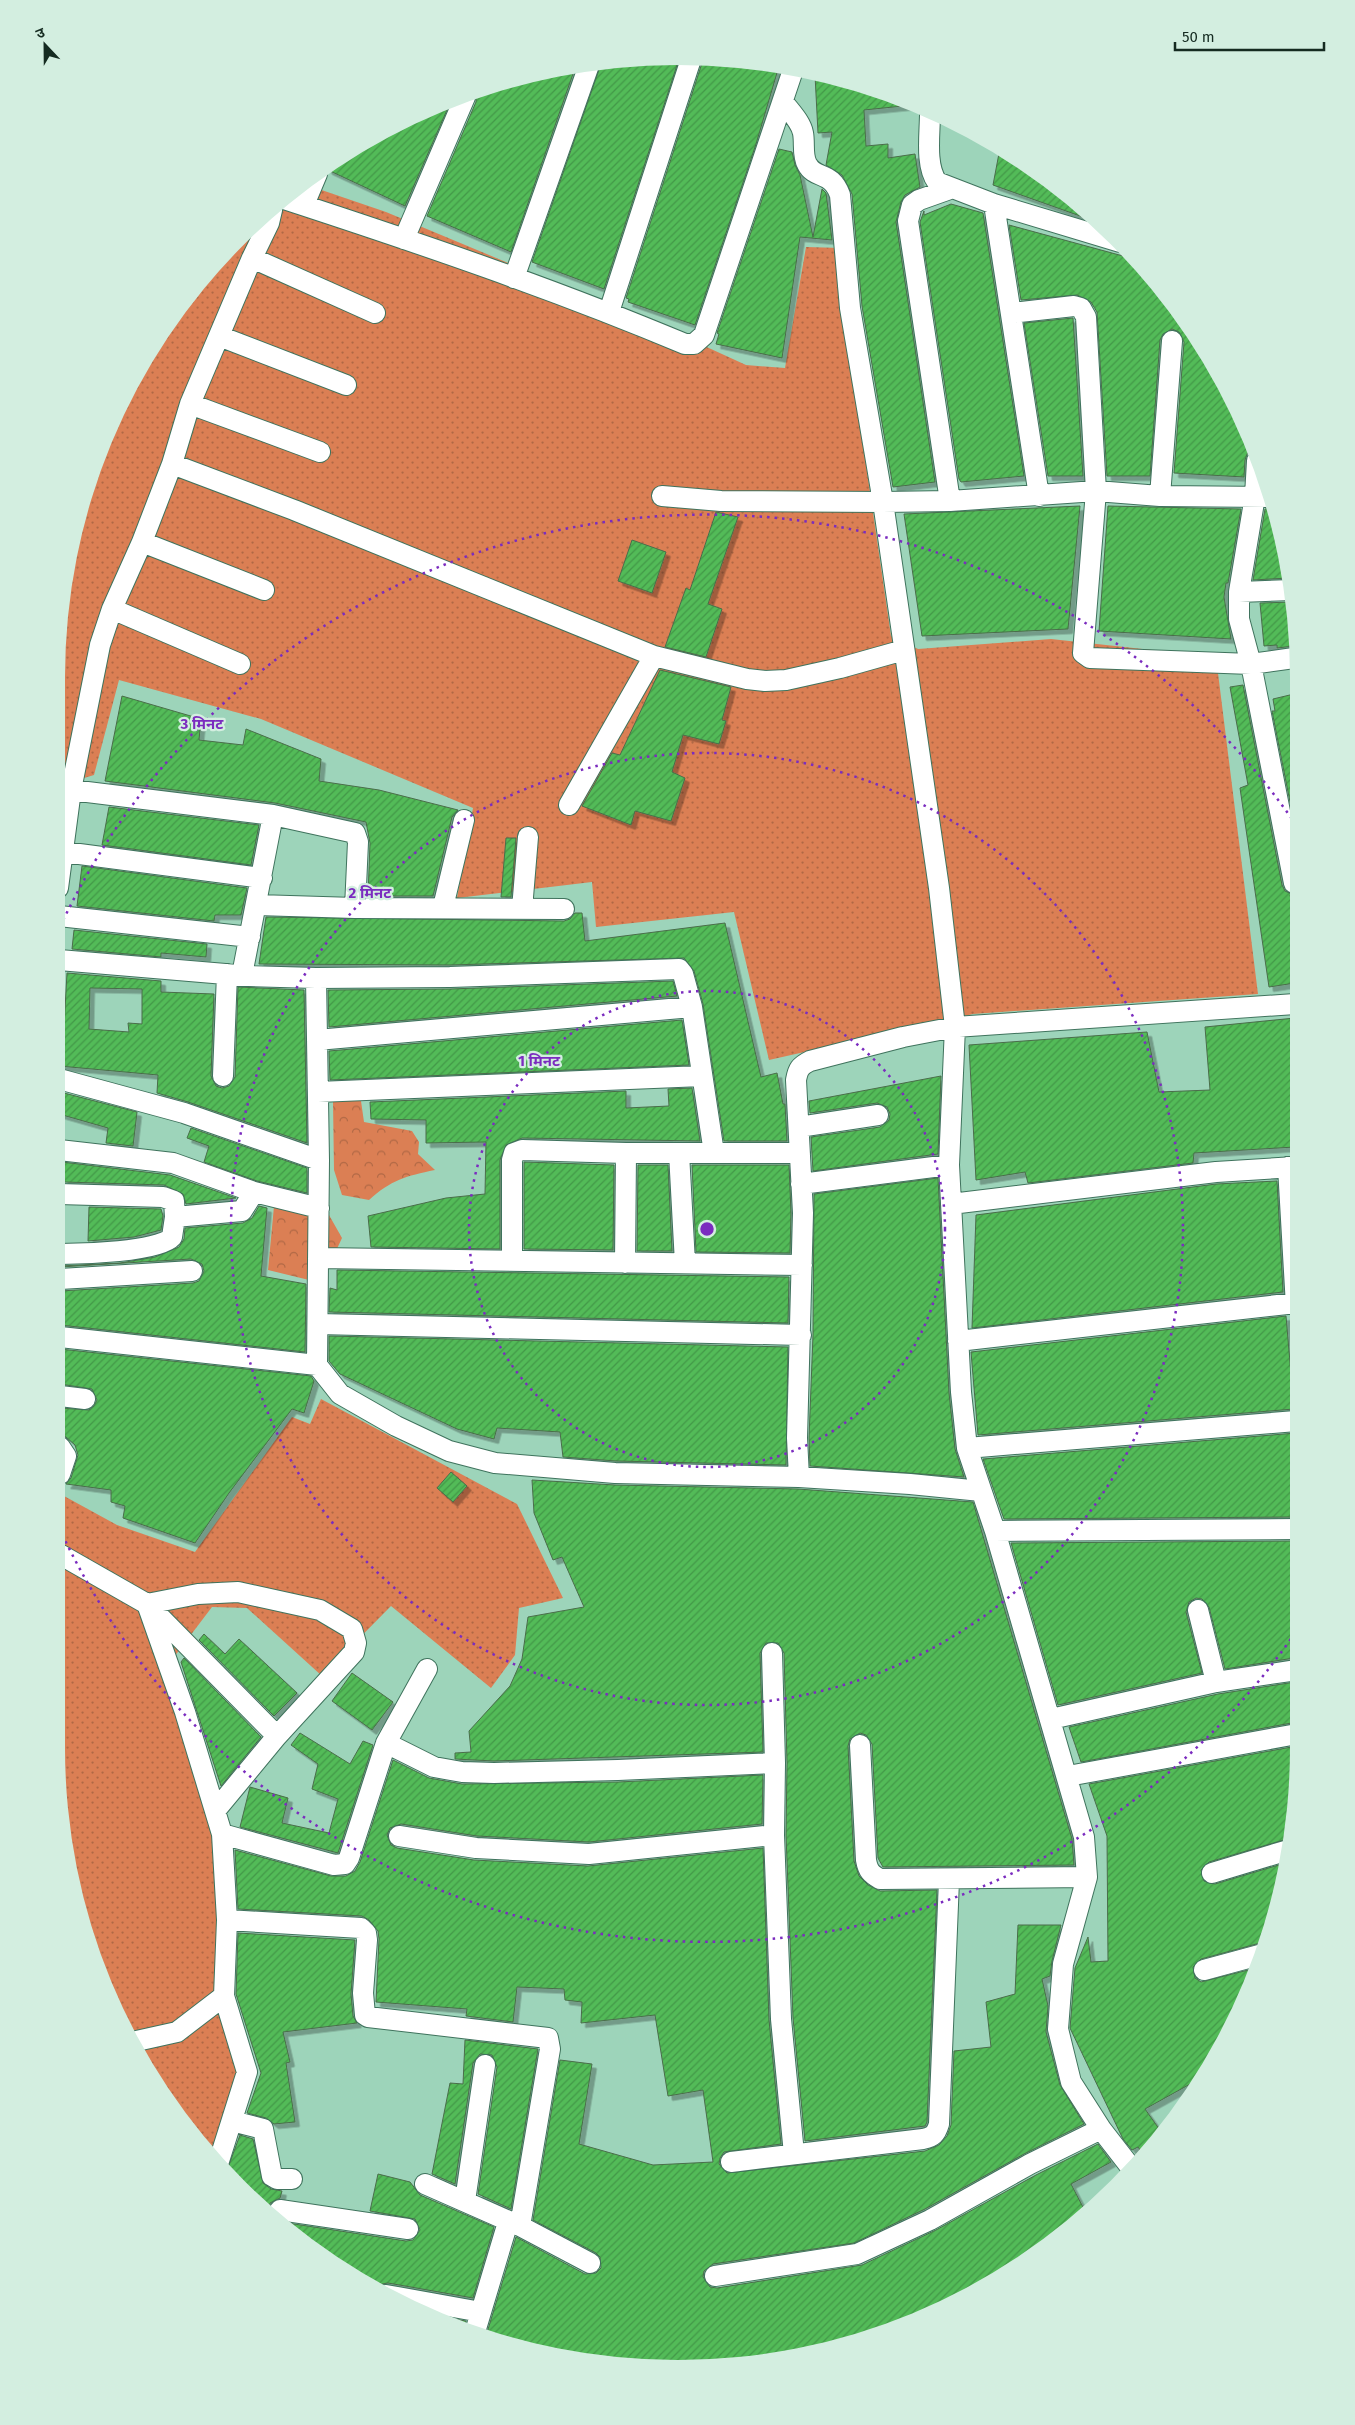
<svg xmlns="http://www.w3.org/2000/svg" width="1355" height="2425" font-family="'Fira Sans','Noto Sans Devanagari',sans-serif">
  <style>
    .grass { fill: url(#grass-dots) }
    .forest { fill: url(#forest-crowns) }
    .building { fill: url(#building-hatch); stroke: #4a6d4a; fill-rule: evenodd; filter: url(#shadow) }
    .lines { fill: none; stroke-linecap: round; stroke-linejoin: round }
    .minor-casing { stroke: #3f735d; stroke-width: 22 }
    .minor { stroke: #fff; stroke-width: 20 }
    .ring { fill: none; stroke: #7b2cbf; stroke-width: 2.5; stroke-dasharray: 2.5 5 }
    .centre { fill: #7b2cbf; stroke: #d3eee0; stroke-width: 2.5 }
    .ring-label { font-size: 15px; text-anchor: middle; font-weight: bold; fill: #7b2cbf; stroke: #d3eee0; stroke-width: 4.5; stroke-linejoin: round; paint-order: stroke }
  </style>
  <defs>
    <pattern id="grass-dots" width="8" height="8" patternUnits="userSpaceOnUse" patternTransform="scale(1.25)"><rect width="8" height="8" fill="#db7f54"/><path d="M2 2h.1M6 6h.1" fill="none" stroke="#b06845" stroke-width="1.8" stroke-linecap="round"/></pattern>
    <pattern id="forest-crowns" width="20" height="18" patternUnits="userSpaceOnUse" patternTransform="scale(1.25)"><rect width="20" height="18" fill="#db7f54"/><path d="M2 6a3 3 0 1 1 6 0M12 15a3 3 0 1 1 6 0" fill="none" stroke="#b06845"/></pattern>
    <pattern id="building-hatch" width="6" height="6" patternUnits="userSpaceOnUse" patternTransform="scale(1.25)"><rect width="6" height="6" fill="#52bb58"/><path d="M-1 1l2-2M0 6l6-6M5 7l2-2" fill="none" stroke="#439848"/></pattern>
    <filter id="shadow"><feDropShadow dx="4.5" dy="4.5" stdDeviation="0" flood-color="#0004"/></filter>
  </defs>
  <rect width="100%" height="100%" fill="#9dd4ba"/>
  <path class="grass" d="M301,183l85,29 290,121 70,32 39,3 21,-121 35,1 2,59 48,329 27,13 133,-10 165,18 42,337 -285,20 -204,46 -35,-148 -138,15 -4,-45 -135,16 16,-90 -212,-89 -142,-39 -25,95 -36,11v-149l31,-159 51,-111 71,-99z
    M321,1399l196,105 46,94 -44,10 -4,47 -24,33 -100,-82 -69,70 -75,-68 -35,-1 -38,50 51,173 6,165 23,77 -32,97 -38,-44 -64,-102 -31,-76 -27,-118 -1,-327 3,-6 53,29 78,27 97,-135 18,7z"/>
  <path class="forest" d="M355,1096l6,5 3,21 48,9 7,11 -1,12 17,16c-29,6 -44,10 -66,30l-27,-5 -8,-25 -1,-68 6,-4z
    M274,1206l55,9 13,23 -14,30 -19,12 -41,-10z"/>
  <path class="building" d="M637,58l42,1 -75,230 -72,-27 69,-198z
    M703,60l56,2 20,4 -23,78 -61,181 -67,-23 1,-3 -3,-1z
    M575,68l-64,184 -84,-36 49,-114v-9l41,-16z
    M815,75l55,13v6l14,-2 29,13 -49,5 2,36 22,-2v14l27,-4 5,33 -15,8 -4,7 -5,20 39,260 -42,5 -31,-181 -10,-112 -10,-19 -16,-10 6,-33 -14,1z
    M450,103l-45,103 -77,-36 -1,-2 76,-48z
    M1000,148l85,66 -2,3 -90,-32z
    M779,149l13,3 3,13 5,10 13,62 9,-48 4,4 6,47 -32,-3 -18,121 -66,-14 3,-10 -2,-1z
    M951,204l32,9 41,263 -63,6 -2,-3 -39,-257 4,-11v4z
    M1009,225l125,34 60,74 56,113 -5,14 -1,17 -70,-4 10,-131 -5,-10 -7,-3 -9,5 -3,6 -10,136h-43l-10,-164 -6,-10 -14,-7 -56,5z
    M1073,318l10,158h-35l-24,-153z
    M1080,506l-12,123 -146,7 -18,-122z
    M1108,506l133,3 -13,74h-2l-2,14 7,42 -132,-8z
    M1273,508l16,70 -36,2 12,-71z
    M716,512l22,5 -30,87 14,5 -16,48 -41,-10 21,-59 4,2z
    M632,540l34,12 -14,41 -34,-12z
    M1293,602l1,44 -17,2v-3l-13,1 -4,-43z
    M660,670l71,17 -9,33 4,1 -7,23 -36,-9 -11,37 13,6 -14,43 -36,-10 -4,14 -49,-19 30,-53 8,2z
    M1243,685l39,200 3,6 9,4h-4l5,22v66l-26,4 -29,-199 8,-3 -18,-98z
    M1294,694v128l-22,-111h3l-2,-12z
    M122,696l79,23 -2,21 44,5 3,-16 75,30 -2,22 60,9 79,20 -6,7 -19,79h-65l2,-53 -4,-21 -91,-19 -170,-22z
    M109,807l150,18 -8,40 -149,-20z
    M506,838h10l-5,59h-10z
    M82,866l165,22 -6,27h-26l-1,6 -137,-15z
    M575,913h7l3,28 140,-18 36,154 16,-4 6,31h2l2,37h-63l-21,-137 -9,-33 -10,-13 -234,7 -191,-1 7,-47 298,4 6,-2z
    M74,930l133,14 -1,13 -45,-4v4l-89,-8z
    M67,973l94,8v11l53,2 -3,82 5,10 6,2 7,-2 6,-9 3,-90 66,3 3,153 -119,-41 -31,-9 1,-18 -99,-9v-26l2,-13h3zM90,988l52,1v35l-14,-1 1,9 -40,-3z
    M673,981l4,15 -348,31 -1,-37 122,-1z
    M1295,1018v129l-101,6 -1,10 -165,20 -3,-11 -49,8 -7,-135 178,-13 12,60 51,-2 -5,-63z
    M682,1020l7,45 -359,15 -1,-29z
    M941,1076l-3,78 -125,17 -2,-34 69,-10 9,-7 1,-6 -3,-7 -10,-4 -67,10 -1,-12z
    M692,1088l8,53 -178,-3 -16,7 -6,15v89l-129,-2 -3,-31 78,-18 39,-4 1,-52 -60,1v-23l-55,-1 -1,-17 256,-11v17l43,-2 -1,-17z
    M64,1093l73,19 -4,34 -27,-3 2,-15 -49,-14z
    M191,1128l116,40v25l-50,-12 -53,-19 5,-16 -22,-8z
    M62,1162l108,13 66,23 -50,6 -3,-10 -19,-9 -100,-3z
    M524,1162l90,3 -1,85 -89,-1z
    M638,1165h30l4,86h-35z
    M692,1165h97l2,48 -1,40 -94,-1z
    M938,1178l11,215 6,56 9,28 -154,-11 -1,-28 4,-103 1,-141z
    M1277,1181l6,111 -311,36 4,-113 240,-31z
    M259,1206l8,2 -6,68 45,8 -1,68 -245,-27v-34l133,-8 6,-2 5,-10 -2,-7 -11,-5 -131,8v-1l60,-3 35,-6 24,-10 5,-8 1,-11 58,-5 9,-5z
    M89,1207l72,2 2,7 -2,14 -27,7 -46,4z
    M337,1270l452,7 -1,46 -459,-11 1,-24 7,2z
    M1286,1316l8,93 -316,26 -7,-83z
    M329,1336l459,11 -2,118 -170,-4 -53,-4 -3,-25 -63,-4 -3,11 -37,-10 -117,-55 -11,-13z
    M60,1349l251,27 3,5 -10,32 -12,-4 -63,84 -34,50 -72,-25 2,-12 -14,-4v-12l-45,-6 5,-6 7,-23 -3,-10 -9,-8 -6,-2v-27l29,2 5,-4 3,-6 -5,-11 -32,-5z
    M1296,1433l-1,84 -291,2 -21,-60z
    M451,1472l16,14 -14,16 -16,-14z
    M532,1480l83,5 183,4 175,13 99,337 2,26 -191,2 -5,-9 -6,-114 -6,-9 -6,-2 -10,6 -2,7 6,115 5,15 9,9 12,6 57,-1 -10,232 -2,4 -120,15 -12,-123 -7,-183 1,-72 -3,-110 -6,-10h-12l-6,10 3,99 -269,9 -39,-2v-6l16,-1 -2,-21 41,-45 12,-27 6,-42 56,-10 -22,-50 -9,3 -19,-47z
    M1295,1541l-1,117 -69,11 -16,-62 -7,-8 -6,-1 -7,4 -3,10 16,61 -144,32 -47,-162z
    M204,1634l21,20 14,-15 58,54 -23,23 -75,-76z
    M184,1658l77,79 -40,49 -40,-124z
    M352,1673l41,29 -21,28 -40,-29z
    M1295,1682l2,40 -216,40 -12,-35 149,-33z
    M300,1733l50,31 13,-23 10,4 -35,108 -98,-26 10,-40 38,11 -6,25 47,10 9,-34 -26,-10 6,-25 -27,-19z
    M1297,1746v42l-10,51 -78,23 -8,8 3,11 11,3 67,-20 -15,79h-7l-59,16 -8,8 2,11 6,4 55,-14 -41,90 -14,20 -56,31 17,24 -17,24 -7,-10 -6,3 -9,-11 -53,-111 5,-60 13,-31 3,25 17,-1 -1,-125 -18,-52z
    M393,1760l36,18 33,6 156,-2 145,-7 -1,49 -173,18 -112,-6 -76,-12 -11,4 -3,7 4,10 6,3 77,12 114,6 175,-18 6,172 12,124 -57,8 -4,6 -1,6 8,9 198,-22 14,-6 8,-9 4,-11 3,-74 37,-4 -5,-45 29,-8 3,-69h43l-9,36 -2,15 -8,3 6,27 -2,26 14,53 24,39 -60,30 -99,55 -71,34 -141,21 -9,7 -1,6 7,10 7,1 145,-23 74,-35 100,-55 62,-31 13,18 -40,22 16,31 -99,70 -73,37 -116,35 -81,10 -121,-4 -81,-15 -30,-12 30,-99 69,37 11,-1 5,-5 -1,-11 -4,-4 -63,-33 27,-160 32,4 -13,80 74,21 60,-3 -10,-72 -35,6 -13,-81 -74,8 1,-21 -17,-2 -1,-11 -47,-2 -4,35 -47,-6 1,-7 -91,-7 3,-63 -1,-8 -9,-11 -7,-4 -124,-7 -3,-59 96,26h15l9,-5 5,-9z
    M238,1933l117,7 -4,54 2,22 4,7 -74,9 7,30 -4,1 9,59 -21,2 -8,-6 -19,-5 14,-40 -25,-79z
    M465,2040l73,9 -27,160 -33,-15 19,-127 -5,-12 -12,-1 -7,9 -18,121 -23,-10 18,-91 13,1z
    M240,2135l13,4 10,44 8,6 11,2 -2,7 -10,5 -1,9 -31,-25 -12,-14z
    M378,2174l32,8 10,13 74,32 -21,71 -85,-15 -6,1 -6,5 -44,-25 -51,-42 125,19 7,-1 7,-10 -5,-11 -45,-8z
    M430,2315l36,6 -2,7z"/>
  <g class="lines">
    <g class="minor-casing">
      <path id="minor" d="M784,103c6,8 17,19 19,30 2,10 -1,22 4,31 8,16 24,6 33,31l10,113 33,194 56,386 16,139 -6,138 12,227 6,56 28,83 89,306 3,40 -24,87 -5,65 13,53 30,47 31,40
        M930,113c0,21 -5,52 7,69l57,22 126,38
        M284,199c135,44 270,90 401,145h9l10,-9 89,-265
        M994,204l45,292
        M304,205l13,-31
        M404,239l61,-142
        M252,258l123,55
        M514,278l75,-213
        M609,312l82,-253
        M1011,313l63,-7 7,2 5,9 10,174 -13,162 7,5 161,6 43,-6
        M219,336l127,49
        M190,404l130,48
        M1257,461l-2,35 -16,96v27l12,45 43,219
        M172,464l122,46 360,146 93,23 18,2 21,-1 54,-12 64,-18
        M662,496l59,5 162,1 67,-1 146,-10 64,5 110,1
        M1160,496l12,-155
        M950,501l-42,-280 4,-16 7,-5 31,-11
        M142,542l122,48
        M1239,592l53,-2
        M112,609l128,55
        M71,790l202,25 82,18 3,9 -3,66
        M569,805l85,-149
        M64,852l198,26
        M58,888l13,-98 29,-145 12,-36 30,-67 30,-78 18,-60 62,-146 17,-35 3,-13
        M257,905l98,3 209,1
        M443,907l21,-87
        M522,909l6,-72
        M59,916l191,21
        M59,960l190,16 67,2 134,-1 229,-8 4,5 9,33 22,146
        M242,975l31,-160
        M316,978l3,182 -2,205
        M317,1040l375,-33
        M223,1076l4,-102
        M59,1079l125,34 135,47
        M318,1092l384,-16
        M799,1127l79,-12
        M59,1150l114,13 81,29 65,16
        M679,1153l6,110
        M1288,1167l8,139
        M801,1184l148,-19
        M59,1194l104,3 11,4 1,16 -3,20c-13,15 -92,17 -112,17
        M951,1204l265,-32 79,-5
        M175,1217l67,-6 12,-19
        M318,1258l484,7
        M512,1261v-101l2,-7 8,-3 104,3h174
        M625,1263l1,-110
        M60,1279l132,-8
        M318,1324l483,11
        M60,1337l257,28 23,29 56,32 53,25 46,12 120,10 184,4 111,7 71,7
        M958,1341l338,-38
        M60,1396l25,3
        M60,1447l6,9 -6,18
        M967,1448l329,-27
        M799,1477l-2,-39 6,-225 -7,-133c2,-11 4,-14 14,-19l93,-24 52,-10 340,-23
        M995,1531l302,-2
        M61,1555l86,49 130,132
        M147,1604l51,-10 40,-2 82,18 32,19 4,14 -2,9 -77,84 -62,75
        M1198,1610l18,72
        M772,1653l3,110 -1,72 7,184 13,135
        M1051,1719l165,-37 81,-12
        M386,1743l48,24 28,5 32,1 124,-3 157,-7
        M860,1745l6,115c2,11 5,14 14,19l207,-2
        M1068,1776l229,-42
        M222,1834l112,31 11,-1 4,-6 37,-115 41,-74
        M399,1836l77,12 113,6 185,-19
        M1212,1873l73,-22
        M227,1920l134,8 5,5 1,7 -4,53 2,22 3,2 180,21 2,11 -30,177
        M1204,1970l59,-16
        M132,2042l45,-10 47,-36 3,-76 -5,-86 -37,-122 -38,-108
        M232,2121l31,8 9,47 5,3h15
        M731,2162l192,-23c10,-2 13,-5 16,-15l10,-244
        M218,2164l29,-92 -23,-76
        M425,2184l95,42 70,37
        M465,2201l20,-136
        M280,2210l128,19
        M715,2276l142,-22 73,-34 100,-56 71,-35
        M386,2295l95,17
        M475,2332l33,-110"/>
    </g>
    <use href="#minor" class="minor"/>
  </g>
  <g class="ring">
    <circle cx="707" cy="1229" r="238"/>
    <circle cx="707" cy="1229" r="476"/>
    <path d="M1295 1633A714 714 0 0 1 63 1536M60 927A714 714 0 0 1 1292 819"/>
  </g>
  <path d="M0 0H1355V2425H0ZM677 65H678A612 612 0 0 1 1290 677V1748A612 612 0 0 1 678 2360H677A612 612 0 0 1 65 1748V677A612 612 0 0 1 677 65Z" fill="#d3eee0" fill-rule="evenodd"/>
  <circle cx="707" cy="1229" r="8" class="centre"/>
  <g class="ring-label">
    <text x="202" y="729">3 मिनट</text>
    <text x="370" y="898">2 मिनट</text>
    <text x="539" y="1066">1 मिनट</text>
  </g>
  <g transform="translate(45 45) rotate(338)" stroke="#d3eee0" stroke-width="4" paint-order="stroke">
  <path d="M0-4L9 19L0 12L-9 19Z" fill="#152b21"/>
  <text y="-8" font-size="14" font-weight="bold" text-anchor="middle" fill="#152b21">उ</text>
  </g>
  <path d="M1175 42v8h149v-8" fill="none" stroke="#152b21" stroke-width="2.5"/>
  <text x="1182" y="42" font-size="15" fill="#152b21" stroke="#d3eee0" stroke-width="4" paint-order="stroke">50 m</text>
</svg>
